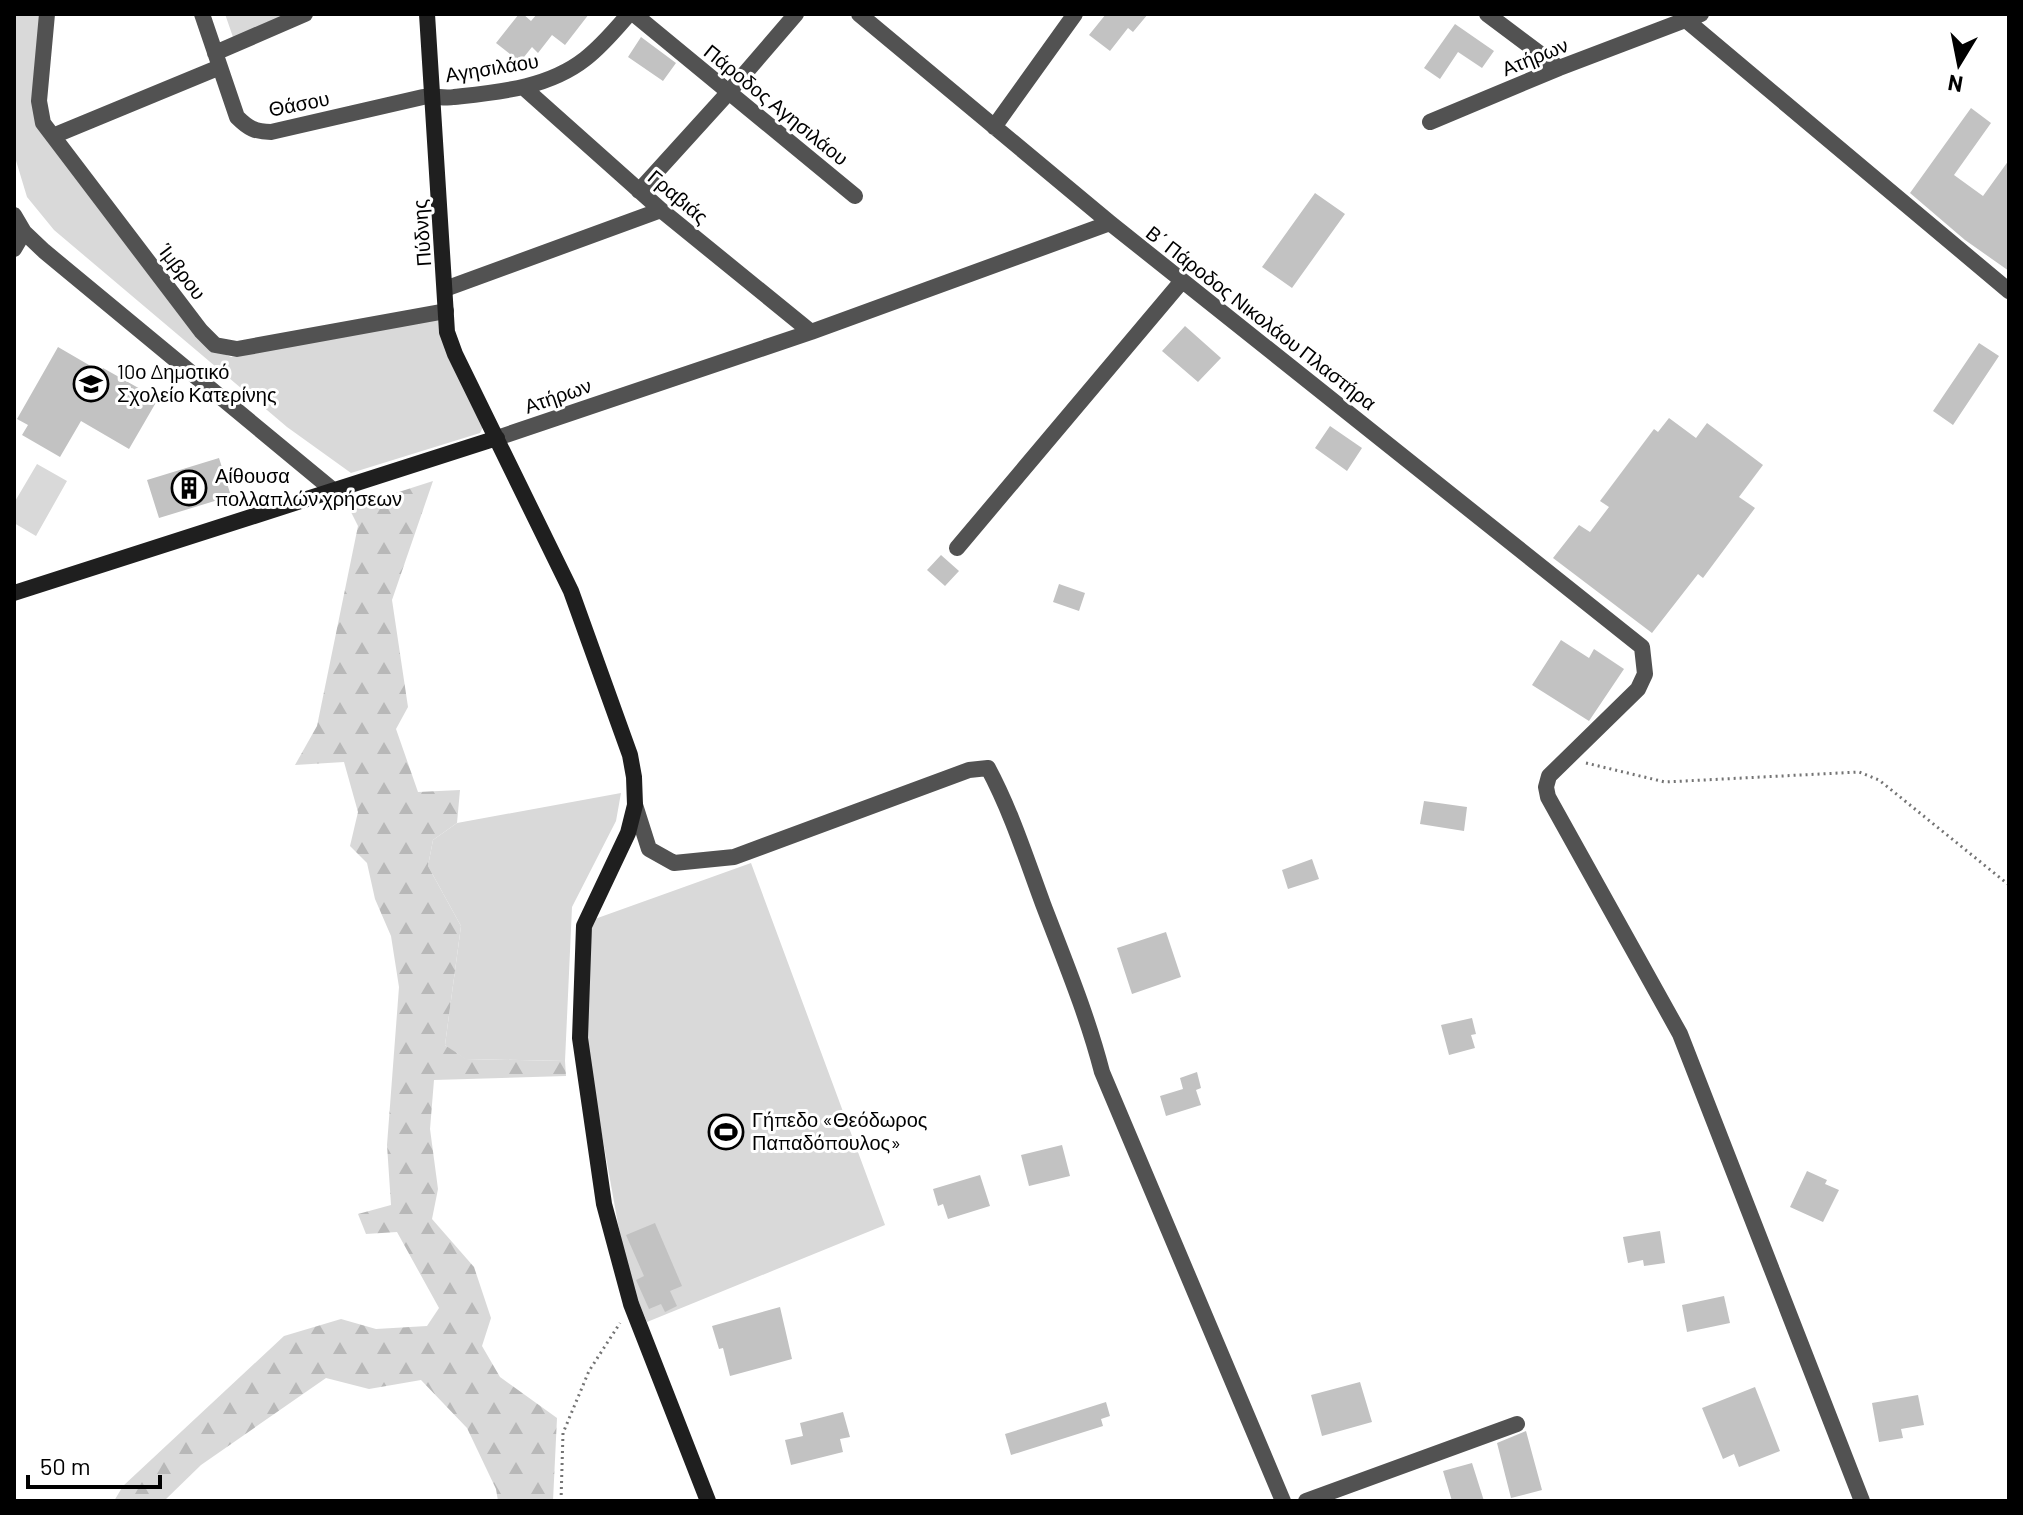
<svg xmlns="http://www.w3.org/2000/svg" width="2023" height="1515" font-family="Barlow,sans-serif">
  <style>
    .green { fill: #d9d9d9 }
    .forest { fill: url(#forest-firs) }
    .building { fill: #c2c2c2 }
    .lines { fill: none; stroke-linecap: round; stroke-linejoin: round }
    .path { stroke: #747474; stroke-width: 3; stroke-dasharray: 2 4; stroke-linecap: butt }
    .street { stroke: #525252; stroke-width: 16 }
    .secondary { stroke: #1f1f1f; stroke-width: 16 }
    .labels { text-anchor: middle; stroke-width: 6; stroke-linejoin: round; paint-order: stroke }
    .street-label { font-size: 20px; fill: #000; stroke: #fff }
    .poi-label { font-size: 20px; fill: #000; stroke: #fff; text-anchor: start }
  </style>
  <defs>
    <pattern id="forest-firs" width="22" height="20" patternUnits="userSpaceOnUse" patternTransform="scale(2)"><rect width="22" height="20" fill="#d9d9d9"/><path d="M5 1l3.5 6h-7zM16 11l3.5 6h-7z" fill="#b8b8b8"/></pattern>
  </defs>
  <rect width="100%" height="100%" fill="#fff"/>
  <path class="green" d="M14,14h37l-10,98 176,239 14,6 208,-40 45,108 -4,8 -129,40 -64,-46 -233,-197 -27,-33 -13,-43z
    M225,14h75l-66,26z
    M37,464l30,17 -31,55 -22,-13v-20z
    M621,793l-5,28 -44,86 -7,154 -100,-2 -20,-14 16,-119 -33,-60 5,-26 24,-17z
    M751,863l134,362 -238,97 -17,-41 -12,-57 -33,-184 7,-120z"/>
  <path class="forest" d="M433,481l-41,119 16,107 -12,22 22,63 42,-2 -3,33 -24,17 -5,26 33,60 -16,119 21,14 99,2 1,15 -132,4 -4,49 8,60 -6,30 42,48 17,51 -9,28 18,31 57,41 -4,83h-55l-2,-12 -29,-61 -46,-48 -52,9 -43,-11 -125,87 -37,36h-50l9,-15 161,-150 57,-17 35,10 51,-3 12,-18 -42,-76 -31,2 -8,-20 33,-9 -4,-60 12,-158 -8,-51 -16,-37 -8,-36 -17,-17 8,-34 -14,-50 -49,3 22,-39 41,-200 -9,-18z"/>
  <path class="building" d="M519,14h4l8,7 6,-7h52l-24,31 -13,-10 -14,18 -6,-6 -12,15 -24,-19z
    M1106,14h42l-15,18 -5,-4 -18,23 -21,-16z
    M1455,24l39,27 -12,17 -24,-16 -18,27 -16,-11z
    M641,37l35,26 -13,18 -35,-24z
    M1971,108l20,15 -37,52 29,21 26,-36v111l-44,-31 -55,-47z
    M1315,193l30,21 -53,74 -30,-21z
    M1185,326l36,32 -23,24 -36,-31z
    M1979,343l20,13 -46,69 -20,-14z
    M58,347l43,25 2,-4 55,31 -29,50 -48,-28 -21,36 -38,-22 6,-10 -11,-6z
    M1669,418l27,20 11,-15 56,42 -24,32 16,11 -52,70 -5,-4 -46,59 -99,-75 26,-33 11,7 19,-25 -9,-6 54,-72 4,3z
    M1330,426l32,22 -15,23 -32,-23z
    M219,458l12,38 -72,22 -12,-38z
    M941,555l18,16 -14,15 -18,-16z
    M1059,584l26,9 -6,18 -26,-9z
    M1561,640l28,18 5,-9 30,20 -35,52 -57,-36z
    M1424,801l43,6 -3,24 -44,-7z
    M1312,859l7,20 -31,10 -6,-19z
    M1166,932l15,45 -49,17 -15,-46z
    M1472,1018l4,16 -5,1 4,13 -26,7 -8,-30z
    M1197,1072l4,16 -5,2 5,15 -35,11 -6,-20 23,-7 -3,-11z
    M1062,1145l8,31 -41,10 -8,-31z
    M1807,1171l20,9 -2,4 14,6 -16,32 -33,-15z
    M980,1175l10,31 -42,13 -5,-15 -5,2 -5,-17z
    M655,1223l27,63 -12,5 7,15 -12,6 -4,-8 -12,5 -13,-29 8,-4 -18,-41z
    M1660,1231l5,32 -21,3 -1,-6 -15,3 -5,-26z
    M1724,1296l6,27 -43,9 -5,-27z
    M780,1307l12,52 -62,17 -7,-28 -4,1 -7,-23z
    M1360,1382l12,40 -50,14 -11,-41z
    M1755,1387l25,64 -41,16 -5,-13 -11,5 -21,-51z
    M1918,1395l6,30 -23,4 2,9 -24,4 -7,-39z
    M1106,1402l4,14 -9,3 2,7 -92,29 -6,-21z
    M843,1412l7,25 -10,2 3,13 -52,13 -6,-25 18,-4 -3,-13z
    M1526,1431l16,59 -31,8 -14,-55z
    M1472,1463l12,38h-32l-9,-30z"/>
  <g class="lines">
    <path class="path" d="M1586,763l79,19 194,-10 20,8 130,105
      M561,1501l2,-68 26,-62 31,-48"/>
    <path class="street" d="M47,14l-8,87 4,22 158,208 14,14 22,4 209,-38
      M202,14l35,103c11,11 18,15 34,15l152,-35c11,-2 20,2 31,0 45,-5 94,-9 131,-38 17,-13 30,-29 44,-45
      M634,14l221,182
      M859,14l251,209 532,424 3,27 -7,15 -89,87 -3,11 2,10 132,237 182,467
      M1487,14l72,54
      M1687,14l-1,6 323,271
      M215,53l90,-39
      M523,87l138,123 150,122
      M1430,122l129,-54 142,-54
      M994,127l81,-113
      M53,136l167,-69
      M639,191l89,-98 68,-79
      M14,215l10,17 20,19 290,240
      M14,249l10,-17
      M445,289l216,-79
      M497,438l314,-106 299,-109
      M957,548l225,-267
      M635,805l14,44 25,14 60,-6 235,-87 19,-2c23,43 38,90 55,136 21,55 44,110 59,168l181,429
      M1306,1501l211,-77"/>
    <path class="secondary" d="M427,14l20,318 8,22 116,237 59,164 4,22 1,28 -7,28 -44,93 -4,112 24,166 27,100 77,197
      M14,593l483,-155"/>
  </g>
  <defs>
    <g id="school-ring" transform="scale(1.8)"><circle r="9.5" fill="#fff" stroke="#000" stroke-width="1.5"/><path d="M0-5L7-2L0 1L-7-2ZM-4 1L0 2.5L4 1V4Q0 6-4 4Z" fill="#000"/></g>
    <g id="building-ring" transform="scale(1.8)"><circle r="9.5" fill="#fff" stroke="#000" stroke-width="1.5"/><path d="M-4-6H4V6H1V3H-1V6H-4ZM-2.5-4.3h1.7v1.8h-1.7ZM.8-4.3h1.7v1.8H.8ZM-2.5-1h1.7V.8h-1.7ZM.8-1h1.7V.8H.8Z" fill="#000"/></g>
    <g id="stadium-ring" transform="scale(1.8)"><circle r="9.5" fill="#fff" stroke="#000" stroke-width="1.5"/><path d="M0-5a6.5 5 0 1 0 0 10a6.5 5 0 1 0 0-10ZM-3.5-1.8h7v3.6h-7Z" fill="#000"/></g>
  </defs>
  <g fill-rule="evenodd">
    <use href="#school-ring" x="91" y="384"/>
    <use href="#building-ring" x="189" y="488"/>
    <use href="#stadium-ring" x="726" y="1132"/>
  </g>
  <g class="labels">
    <g class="street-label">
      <text transform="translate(1535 57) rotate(-22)" y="7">Ατήρων</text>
      <text transform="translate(492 68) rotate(-9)" y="7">Αγησιλάου</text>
      <text transform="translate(299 104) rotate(-11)" y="7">Θάσου</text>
      <text transform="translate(776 105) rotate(39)" y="7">Πάροδος Αγησιλάου</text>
      <text transform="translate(678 197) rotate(40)" y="7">Γραβιάς</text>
      <text transform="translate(422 233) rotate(-94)" y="7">Πύδνης</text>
      <text transform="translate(182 272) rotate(53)" y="7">Ίμβρου</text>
      <text transform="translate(1261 318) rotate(38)" y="7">Β΄ Πάροδος Νικολάου Πλαστήρα</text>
      <text transform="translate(558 396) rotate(-19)" y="7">Ατήρων</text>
    </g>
    <g class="poi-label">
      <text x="117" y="379">10ο Δημοτικό<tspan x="117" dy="23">Σχολείο Κατερίνης</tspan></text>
      <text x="215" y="483">Αίθουσα<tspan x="215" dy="23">πολλαπλών χρήσεων</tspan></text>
      <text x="752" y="1127">Γήπεδο «Θεόδωρος<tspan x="752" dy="23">Παπαδόπουλος»</tspan></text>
    </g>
  </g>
  <rect width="2023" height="1515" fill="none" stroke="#000000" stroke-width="32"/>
  <g transform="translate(1959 64) rotate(190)" stroke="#ffffff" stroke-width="6" paint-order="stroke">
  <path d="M0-6L14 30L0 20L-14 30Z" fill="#000000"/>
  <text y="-12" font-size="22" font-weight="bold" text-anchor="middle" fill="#000000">N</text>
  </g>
  <path d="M28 1475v12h132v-12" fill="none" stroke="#000000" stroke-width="4"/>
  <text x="40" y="1475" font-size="24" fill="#000000" stroke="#ffffff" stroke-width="6" paint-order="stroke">50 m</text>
</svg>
